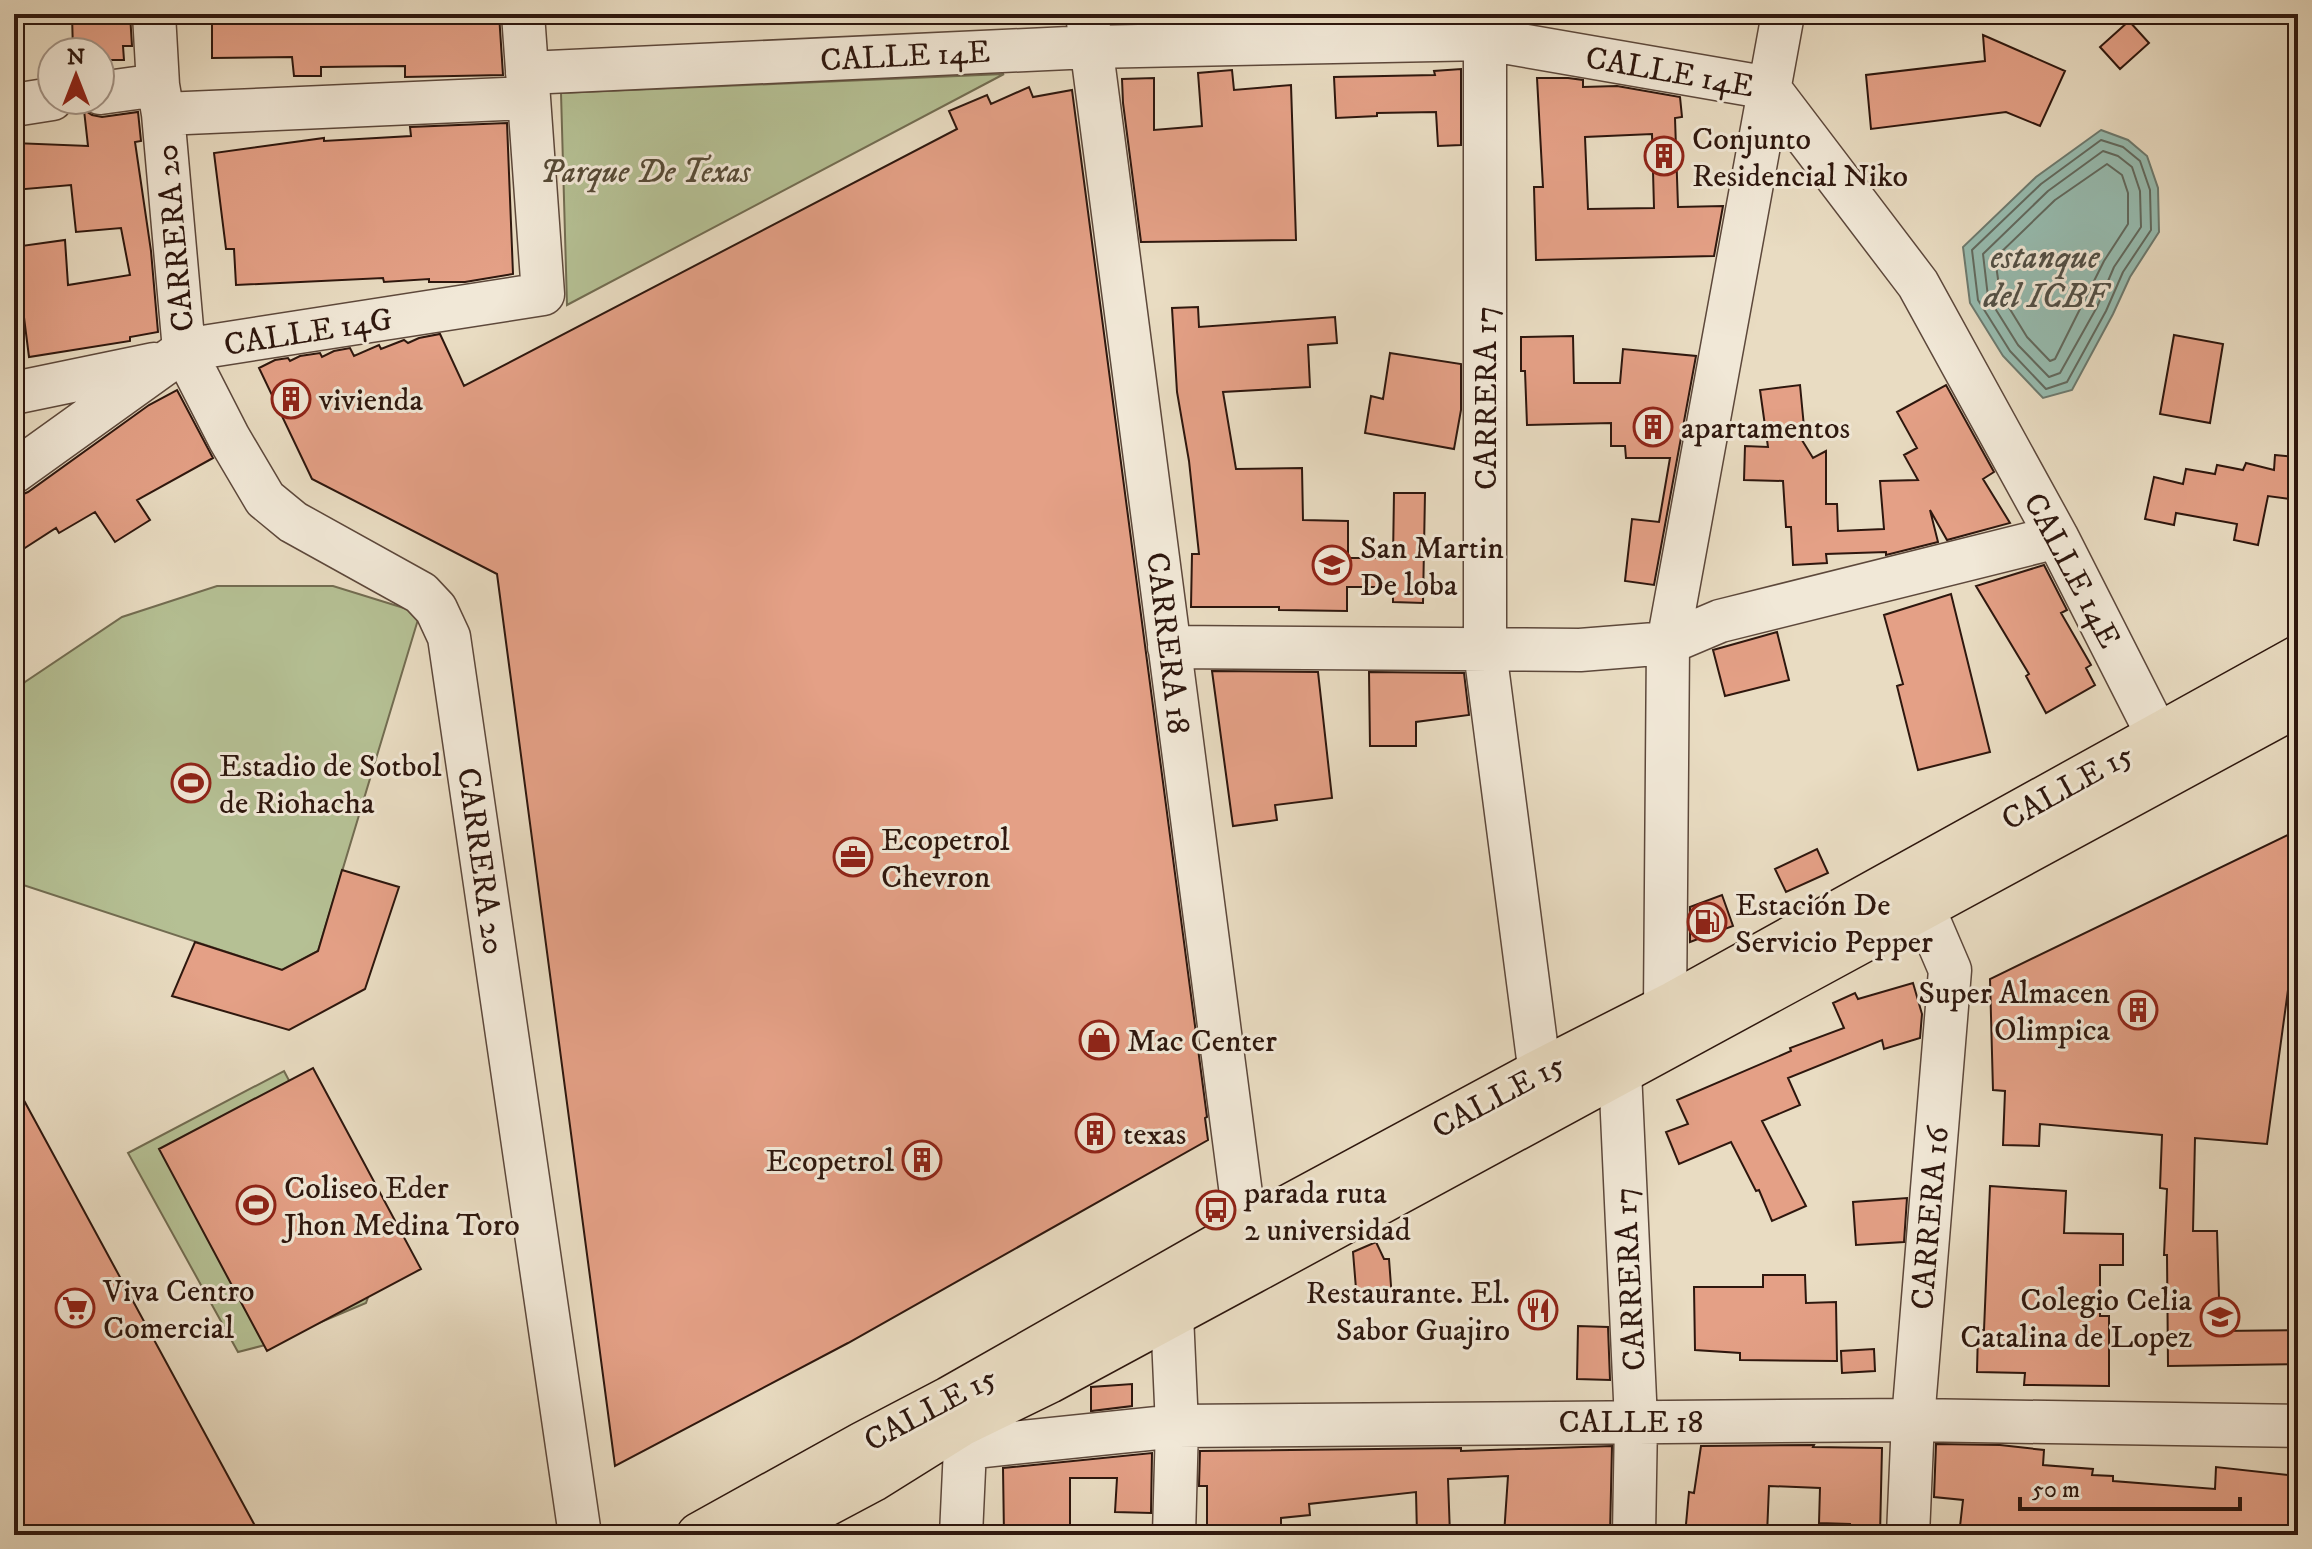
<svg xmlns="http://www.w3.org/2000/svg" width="2312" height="1549" font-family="'IM FELL DW Pica',serif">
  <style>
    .green { fill: #b5c094; stroke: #726c51; stroke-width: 2 }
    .water { fill: #97bcb0; stroke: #6d7a6f; stroke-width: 2 }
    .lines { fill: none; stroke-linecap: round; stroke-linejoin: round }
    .shore { stroke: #626a5f; stroke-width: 2 }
    .building { fill: #e4a086; stroke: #2e170e; stroke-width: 2; fill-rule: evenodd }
    .minor-casing { stroke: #5d483b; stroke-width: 45 }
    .highway-casing { stroke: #2e170e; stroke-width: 47 }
    .minor { stroke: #f1e8d7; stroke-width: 42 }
    .highway { stroke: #e9dcc2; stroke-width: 44 }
    .labels { text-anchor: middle; stroke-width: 6; stroke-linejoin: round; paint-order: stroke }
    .street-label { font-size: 32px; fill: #2e170e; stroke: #f1e8d7 }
    .poi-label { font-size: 32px; fill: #2e170e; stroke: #f1e8d7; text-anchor: start }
    .park-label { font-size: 32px; font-style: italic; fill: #564a36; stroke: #f1e8d7 }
    .water-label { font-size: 34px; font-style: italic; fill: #535147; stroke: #f1e8d7 }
  </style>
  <rect width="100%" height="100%" fill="#e9dcc2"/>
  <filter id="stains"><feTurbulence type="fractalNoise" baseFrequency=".0025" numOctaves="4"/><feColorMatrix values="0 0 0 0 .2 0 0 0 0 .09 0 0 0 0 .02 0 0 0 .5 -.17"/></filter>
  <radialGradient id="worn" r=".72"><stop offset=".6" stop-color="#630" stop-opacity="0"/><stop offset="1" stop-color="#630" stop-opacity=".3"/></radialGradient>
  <path class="green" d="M1004,74l-437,231 -6,-212z
    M217,586h116l87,27 -102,338 -36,19 -268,-88v-185l11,-15 97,-65z
    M284,1071l98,186 -16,46 -97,41 -31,8 -110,-199z"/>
  <path class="water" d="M2101,130l27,10 19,16 11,32 1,44 -29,45 -17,37 -41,76 -29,8 -40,-42 -33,-53 -7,-56 73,-70z"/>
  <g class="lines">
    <path class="shore" d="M2101,140l22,7 17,14 10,29 1,40 -28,42 -17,39 -39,71 -21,7 -36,-38 -32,-51 -6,-50 69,-66z
      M2103,151l15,5 14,11 8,24 1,36 -27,40 -17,40 -37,66 -11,4 -31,-32 -30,-48 -5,-43 65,-63z
      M2107,164l15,11 6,18v31l-24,37 -49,98 -5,2 -23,-24 -27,-44 -5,-35 60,-58z"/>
  </g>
  <path class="building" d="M72,14h58l2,32h-9l1,14h-24v-8h-27z
    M212,14h287l4,61 -98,2v-11l-84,1v9h-27l-2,-19 -80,1z
    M2129,21l20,22 -29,26 -20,-22z
    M1983,35l82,36 -25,55 -34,-14 -135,17 -5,-54 119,-14z
    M1461,69v76l-23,1 -2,-34 -59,1v3l-41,2 -2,-41 101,-2 -1,-4z
    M1232,70l2,20 57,-5 5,155 -155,2 -18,-139 -1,-24 32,-1v52l48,-4 -4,-53z
    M1537,78h31l15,2v7l34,-1 63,11 2,20 -7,1 3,89 45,-1 -9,50 -178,4 -2,-73h9zM1652,134l2,74 -66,1 -3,-72z
    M1029,87l4,10 39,-7 135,1027 -2,1 3,22 -360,203 -233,123 -118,-892 -185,-95 -53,-111 16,-8 13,-2 2,3 10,-5 20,-3 2,4 12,-6 16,-3 4,8 25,-11 2,4 23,-9 4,3 11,-5 21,-4 24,52 493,-257 -8,-18 38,-16 4,9z
    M84,110l8,5 10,2 36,-5 3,29 -6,1 16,109 7,81 -28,5v4l-101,16 -11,-87h-4v-23l51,-7 3,45 62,-10 -9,-47 -45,4 -5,-47 -57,5v-47l74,3z
    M507,123l6,151 -48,8h-36v-3l-45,3 -1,-4 -147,7 -2,-36h-8l-12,-96 110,-15v3l87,-5 -1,-9z
    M1198,307l1,20 136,-10 2,26 -29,2 2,42 -87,5 13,77 66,-1 1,52 45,1v37h45l1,-65h31l-2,110 -30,-1v-15h-46v24l-68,-1v-3h-88l1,-53h7l-10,-93 -12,-69 -5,-84z
    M2174,335l49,9 -13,79 -50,-9z
    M1573,336l1,47h46l3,-34 73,7 -42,229 -29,-4 7,-62 27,3 11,-64h-44l-1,-12h-14v-23l-84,2 -2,-54h-4v-34z
    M1390,353l71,11v46l-7,39 -89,-16 6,-37 12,3z
    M1800,385l4,42 -7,5 16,26 13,-7v53h11l1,27 46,-2 -4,-48 38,-1 -14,-25 13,-7 -20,-36 49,-27 48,87 -11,7 27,44 -63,17 -17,-30 8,32 -52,13v-3l-60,2 1,9 -34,2 -2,-38h-5l-3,-46 -39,-1 1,-34 23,1 -8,-57z
    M177,390l36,68 -76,42 13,20 -35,22 -20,-30 -36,21 -3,-5 -42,27v-57l14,-6 121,-87z
    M2275,455l23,2v43l-30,-4 -10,49 -24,-5 3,-16 -61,-11 -2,12 -29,-6 9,-42 29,7 3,-15 29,5 2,-9 26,5 3,-7 28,7z
    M2044,565l23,45 -6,3 30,52 -5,3 9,17 -49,28 -20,-37 3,-2 -53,-88z
    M1951,594l39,158 -72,18 -21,-84 6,-2 -19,-69z
    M1777,632l12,48 -64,16 -12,-46z
    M1212,671l106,1 14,126 -57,7 2,15 -44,6z
    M1369,672l95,1 5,42 -53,7v24h-46z
    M2298,830l-1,94 -30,220 -72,-6 -2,93h24l3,100 78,-1v34l-130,2 -1,-111h-3l3,-66 -7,-1 2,-53 -122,-11 -1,22 -36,-1 2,-54 -12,-1 -3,-111z
    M1817,849l11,24 -42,19 -11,-23z
    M342,870l57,17 -34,102 -76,41 -117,-34 23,-54 87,28 36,-19z
    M1722,895l11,31 -43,16v-35z
    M1913,983l9,31 -2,24 -36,11 -2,-9 -94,38 12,27 -38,16 44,85 -34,15 -13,-31 -3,1 -25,-49 -52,22 -13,-32 22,-8 -11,-24 114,-49 -1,-3 54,-20 -11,-25 22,-10 3,6z
    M313,1068l108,201 -154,82 -108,-202z
    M14,1082l246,453h-246z
    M1990,1186l76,5 -2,42 59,1v31h-23v51h9v70l-85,-1 1,-12 -48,-1 1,-42h6z
    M1907,1198l-3,44 -48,3 -3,-43z
    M1376,1242l8,17h5l3,40 -35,2 -4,-49z
    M1763,1275h42l1,28 30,-1 1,59 -97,-1v-7l-45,-3 -1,-63h69z
    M1578,1326l30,1 2,53 -33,-1z
    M1874,1349l1,22 -33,2 -1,-22z
    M1132,1384v22l-41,5v-24z
    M1936,1444l64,1 44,5 -1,15 50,4 -1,6 21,1v5l102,8 1,-22 82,9v59l-128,-2 -1,2h-210l4,-35 -29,-3z
    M1814,1445l-1,2 69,1 -2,87h-31l1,-11 -31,-1 1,-35 -51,-2 -2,49h-82l4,-43 5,1 7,-47z
    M1612,1446l-2,89h-106l4,-59 -60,3 2,56h-33l-1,-43 -107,12 1,11 -29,3v17h-74v-49h-8l1,-35 261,-3v3z
    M1152,1453l-1,60 -36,-1 2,-34h-47v57h-66l-1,-67z"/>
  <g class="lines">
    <g class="minor-casing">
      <path id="minor" d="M154,14l4,71 5,29 21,236 45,88 36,61 28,23 128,71 15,16 13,28 131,898
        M1087,14l163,1249
        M1485,14v637l59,454
        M527,73l563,-26 396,-8 283,49 149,196 139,253 101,199
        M100,93l58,-8
        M14,105l38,-6
        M163,114l366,-16
        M14,393l140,-29
        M14,472l170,-122 359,-56 -20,-280
        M1169,647l411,3 88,-7 52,-22 337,-84
        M1665,1008l3,-365 115,-629
        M1620,1071l16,350 -2,114
        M1172,1315l5,111 -3,109
        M961,1424l4,24 -4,87
        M965,1448l212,-22 736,-6 385,6
        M1908,1535l5,-115 37,-450 -27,-63"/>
    </g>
    <g class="highway-casing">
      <path id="highway" d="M699,1535l164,-91 86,-45 295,-168 295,-159 136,-69 623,-345
        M768,1535l105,-56 88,-55 88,-43 202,-109 1047,-568"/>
    </g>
    <use href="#minor" class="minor"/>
    <use href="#highway" class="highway"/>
  </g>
  <defs>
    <g id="building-ring" transform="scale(2)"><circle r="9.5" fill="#f1e8d7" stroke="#8f2418" stroke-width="1.5"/><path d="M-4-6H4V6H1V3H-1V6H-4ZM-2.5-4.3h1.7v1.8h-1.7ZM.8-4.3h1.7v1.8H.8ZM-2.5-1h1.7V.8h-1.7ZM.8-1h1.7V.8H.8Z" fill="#8f2418"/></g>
    <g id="school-ring" transform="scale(2)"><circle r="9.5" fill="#f1e8d7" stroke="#8f2418" stroke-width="1.5"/><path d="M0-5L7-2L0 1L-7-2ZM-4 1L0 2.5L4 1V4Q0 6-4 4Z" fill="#8f2418"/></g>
    <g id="stadium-ring" transform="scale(2)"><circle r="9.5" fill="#f1e8d7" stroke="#8f2418" stroke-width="1.5"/><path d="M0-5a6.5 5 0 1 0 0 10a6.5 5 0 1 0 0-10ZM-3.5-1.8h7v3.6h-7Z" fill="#8f2418"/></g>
    <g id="office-ring" transform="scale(2)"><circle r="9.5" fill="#f1e8d7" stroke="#8f2418" stroke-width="1.5"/><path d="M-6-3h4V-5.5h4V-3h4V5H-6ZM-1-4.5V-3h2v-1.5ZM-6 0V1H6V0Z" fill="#8f2418"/></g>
    <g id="fuel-ring" transform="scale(2)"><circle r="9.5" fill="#f1e8d7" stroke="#8f2418" stroke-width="1.5"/><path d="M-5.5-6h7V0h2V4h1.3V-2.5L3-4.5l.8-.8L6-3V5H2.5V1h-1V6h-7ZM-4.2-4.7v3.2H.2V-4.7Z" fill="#8f2418"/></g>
    <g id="shop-ring" transform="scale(2)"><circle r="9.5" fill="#f1e8d7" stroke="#8f2418" stroke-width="1.5"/><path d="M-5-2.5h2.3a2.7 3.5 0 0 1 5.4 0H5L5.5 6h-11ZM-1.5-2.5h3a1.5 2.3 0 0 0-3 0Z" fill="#8f2418"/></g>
    <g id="bus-ring" transform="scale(2)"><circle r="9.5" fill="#f1e8d7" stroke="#8f2418" stroke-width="1.5"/><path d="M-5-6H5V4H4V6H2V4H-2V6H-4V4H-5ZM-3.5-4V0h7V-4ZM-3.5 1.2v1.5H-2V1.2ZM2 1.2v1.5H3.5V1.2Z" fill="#8f2418"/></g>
    <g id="supermarket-ring" transform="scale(2)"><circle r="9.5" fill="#f1e8d7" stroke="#8f2418" stroke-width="1.5"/><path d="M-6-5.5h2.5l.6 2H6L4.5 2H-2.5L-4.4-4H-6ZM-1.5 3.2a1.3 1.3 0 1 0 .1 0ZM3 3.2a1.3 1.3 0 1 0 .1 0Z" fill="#8f2418"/></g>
    <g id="restaurant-ring" transform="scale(2)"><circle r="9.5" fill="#f1e8d7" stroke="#8f2418" stroke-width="1.5"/><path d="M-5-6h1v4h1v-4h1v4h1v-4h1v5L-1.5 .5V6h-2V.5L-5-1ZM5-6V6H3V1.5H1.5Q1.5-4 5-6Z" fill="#8f2418"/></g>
  </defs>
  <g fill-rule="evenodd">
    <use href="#building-ring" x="1664" y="156"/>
    <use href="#building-ring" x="291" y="399"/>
    <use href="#building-ring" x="1653" y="427"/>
    <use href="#school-ring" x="1332" y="565"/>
    <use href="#stadium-ring" x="191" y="783"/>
    <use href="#office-ring" x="853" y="857"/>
    <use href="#fuel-ring" x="1707" y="922"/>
    <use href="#building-ring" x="2138" y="1010"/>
    <use href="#shop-ring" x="1099" y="1040"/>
    <use href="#building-ring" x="1095" y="1133"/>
    <use href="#building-ring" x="922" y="1160"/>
    <use href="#stadium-ring" x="256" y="1205"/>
    <use href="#bus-ring" x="1216" y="1210"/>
    <use href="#supermarket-ring" x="75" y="1308"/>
    <use href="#restaurant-ring" x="1538" y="1310"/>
    <use href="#school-ring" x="2220" y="1317"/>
  </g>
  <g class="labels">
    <g class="street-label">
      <text transform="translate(905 55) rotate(-3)" y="11">CALLE 14E</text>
      <text transform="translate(1670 71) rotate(10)" y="11">CALLE 14E</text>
      <text transform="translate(174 238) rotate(-95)" y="11">CARRERA 20</text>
      <text transform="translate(308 331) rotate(-9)" y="11">CALLE 14G</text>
      <text transform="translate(1485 398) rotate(-90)" y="11">CARRERA 17</text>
      <text transform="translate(2073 570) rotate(62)" y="11">CALLE 14E</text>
      <text transform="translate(1169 643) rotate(83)" y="11">CARRERA 18</text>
      <text transform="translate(2067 786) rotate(-29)" y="11">CALLE 15</text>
      <text transform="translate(482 861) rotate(82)" y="11">CARRERA 20</text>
      <text transform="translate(1498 1095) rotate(-28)" y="11">CALLE 15</text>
      <text transform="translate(1929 1218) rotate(-85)" y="11">CARRERA 16</text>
      <text transform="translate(1629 1279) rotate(-93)" y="11">CARRERA 17</text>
      <text transform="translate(930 1408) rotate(-28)" y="11">CALLE 15</text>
      <text x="1631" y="1432">CALLE 18</text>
    </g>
    <g class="poi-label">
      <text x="1692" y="149">Conjunto<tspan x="1692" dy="37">Residencial Niko</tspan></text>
      <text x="319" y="410">vivienda</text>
      <text x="1681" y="438">apartamentos</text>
      <text x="1360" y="558">San Martin<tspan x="1360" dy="37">De loba</tspan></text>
      <text x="219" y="776">Estadio de Sotbol<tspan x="219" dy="37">de Riohacha</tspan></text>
      <text x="881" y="850">Ecopetrol<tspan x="881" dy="37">Chevron</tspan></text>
      <text x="1735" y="915">Estación De<tspan x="1735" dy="37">Servicio Pepper</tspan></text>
      <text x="2110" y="1003" text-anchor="end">Super Almacen<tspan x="2110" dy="37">Olimpica</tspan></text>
      <text x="1127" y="1051">Mac Center</text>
      <text x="1123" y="1144">texas</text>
      <text x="894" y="1171" text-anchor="end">Ecopetrol</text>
      <text x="284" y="1198">Coliseo Eder<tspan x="284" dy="37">Jhon Medina Toro</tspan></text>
      <text x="1244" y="1203">parada ruta<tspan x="1244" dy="37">2 universidad</tspan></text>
      <text x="103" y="1301">Viva Centro<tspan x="103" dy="37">Comercial</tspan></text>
      <text x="1510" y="1303" text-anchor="end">Restaurante. El.<tspan x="1510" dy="37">Sabor Guajiro</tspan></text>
      <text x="2192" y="1310" text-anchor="end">Colegio Celia<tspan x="2192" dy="37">Catalina de Lopez</tspan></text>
    </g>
    <g class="park-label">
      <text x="645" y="182">Parque De Texas</text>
    </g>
    <g class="water-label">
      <text x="2045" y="268">estanque<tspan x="2045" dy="39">del ICBF</tspan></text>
    </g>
  </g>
  <rect width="2312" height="1549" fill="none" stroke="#e9dcc2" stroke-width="48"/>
  <rect x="16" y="16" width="2280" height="1517" fill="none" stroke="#2e170e" stroke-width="4"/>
  <rect x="24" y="24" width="2264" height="1501" fill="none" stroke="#2e170e" stroke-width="2"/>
  <g transform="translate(76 76)"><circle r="38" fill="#f1e8d7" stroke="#a39487" stroke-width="2"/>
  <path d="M0-6L14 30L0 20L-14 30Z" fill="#8f2418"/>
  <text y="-12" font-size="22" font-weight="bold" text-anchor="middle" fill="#2e170e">N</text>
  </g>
  <path d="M2020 1497v12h220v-12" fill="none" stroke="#2e170e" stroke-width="4"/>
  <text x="2032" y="1497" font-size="24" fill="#2e170e" stroke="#f1e8d7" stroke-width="6" paint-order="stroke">50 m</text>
  <rect width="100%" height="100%" filter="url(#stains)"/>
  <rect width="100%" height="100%" fill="url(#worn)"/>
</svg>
